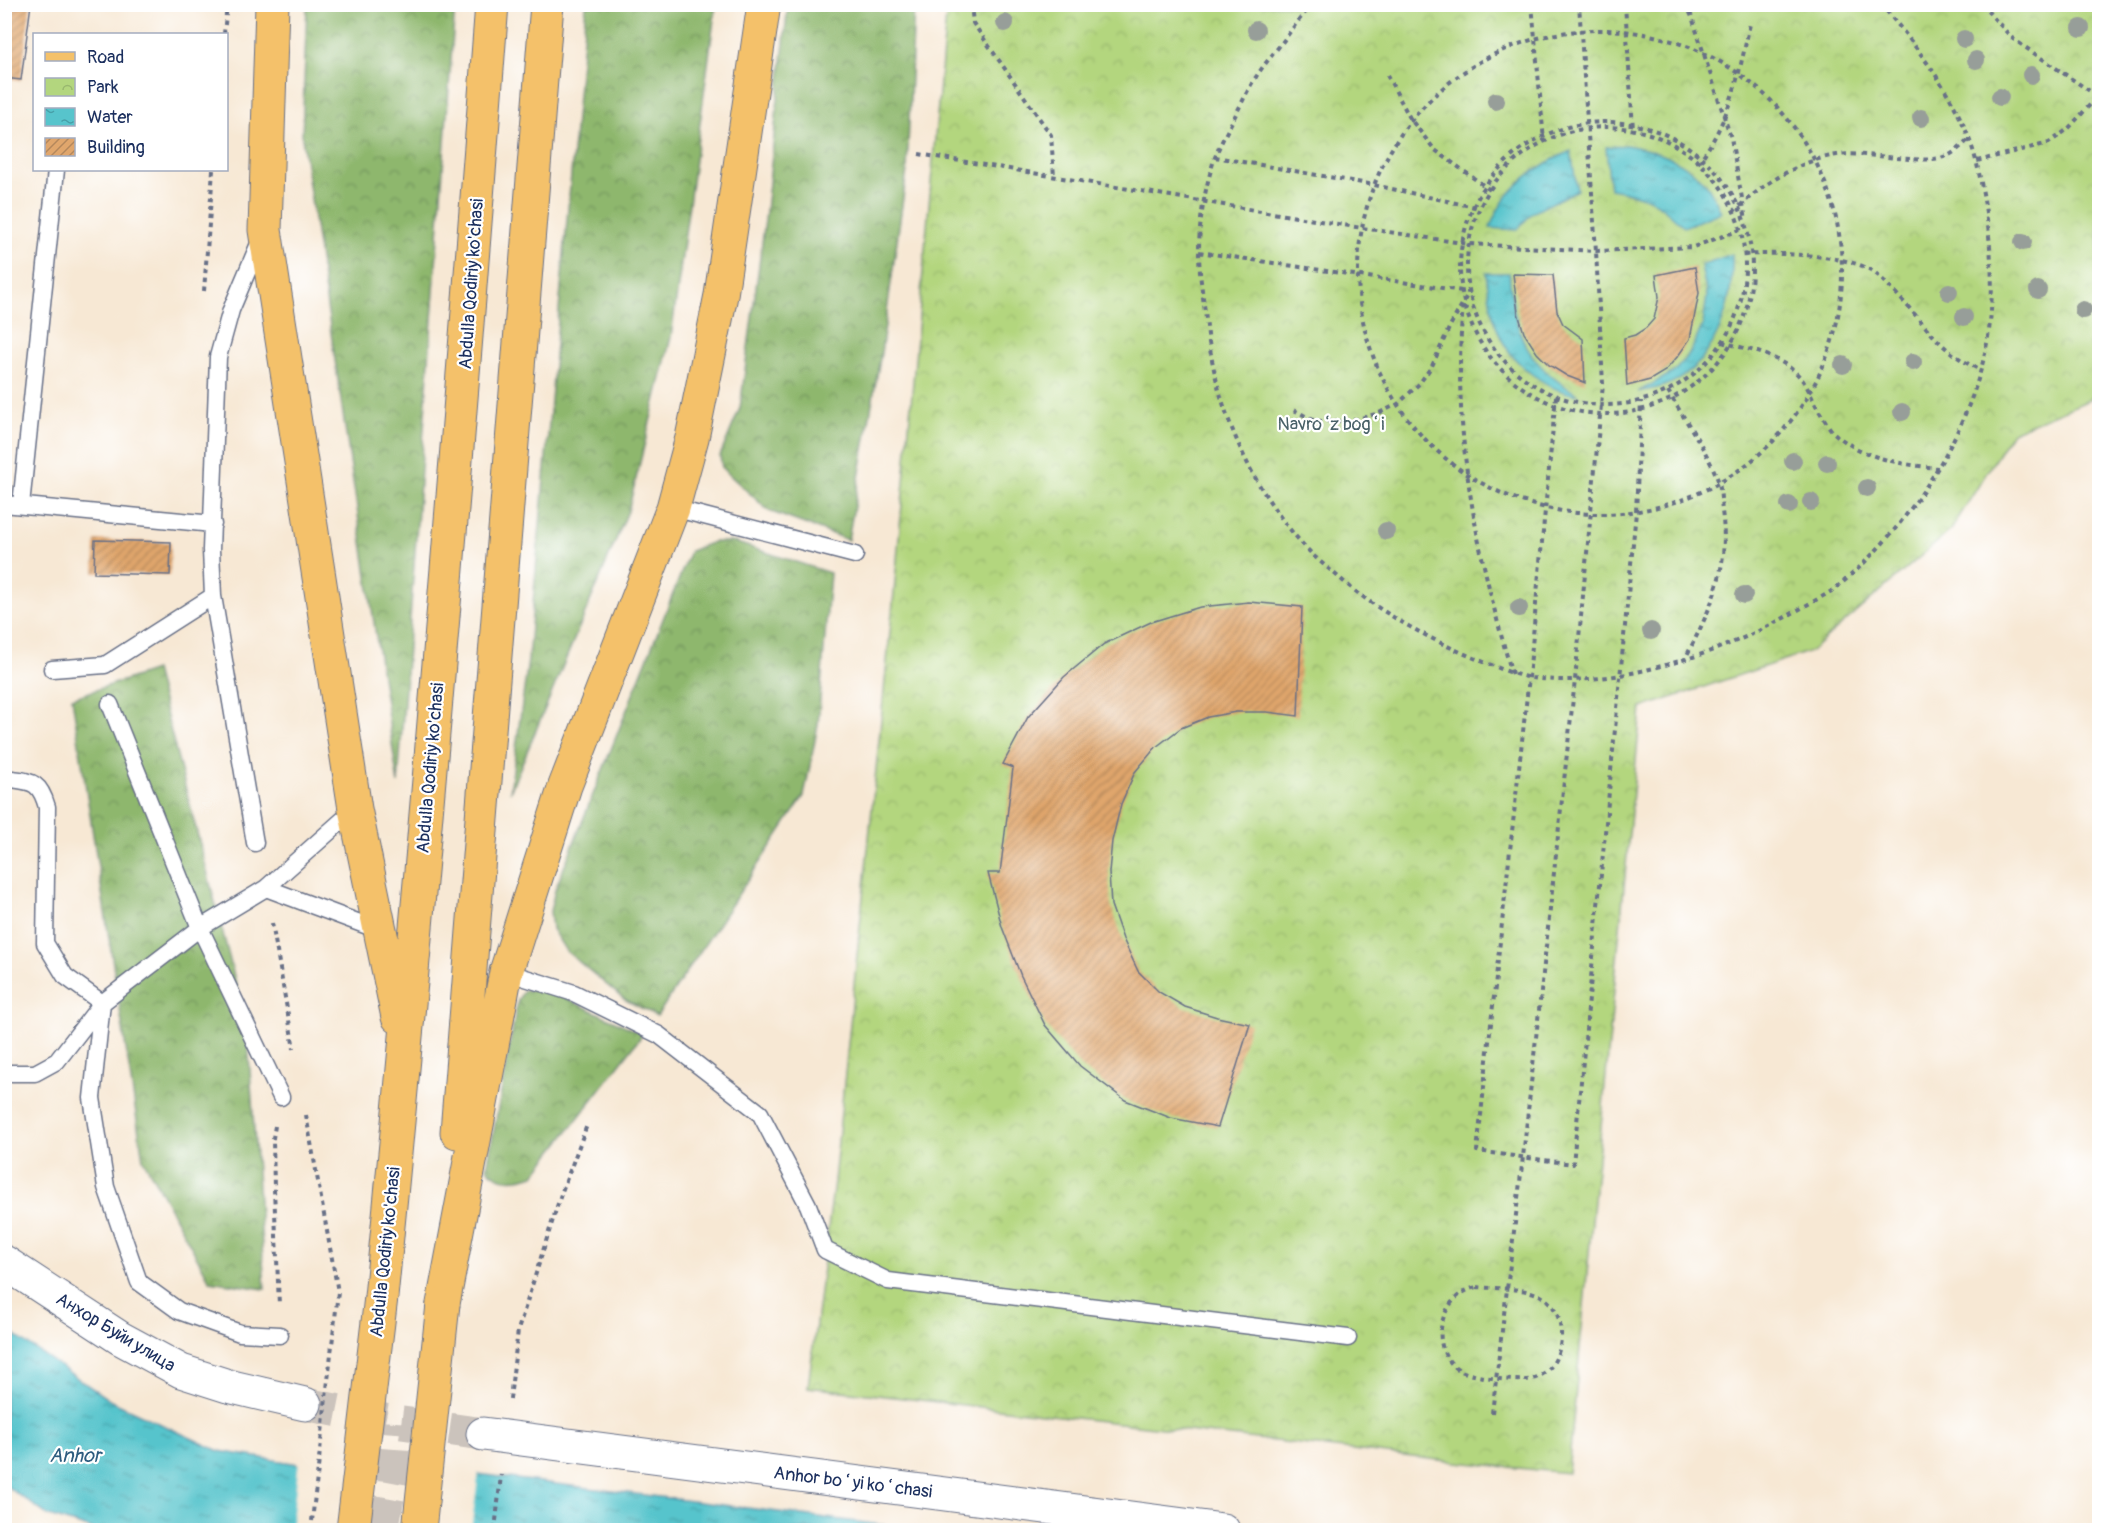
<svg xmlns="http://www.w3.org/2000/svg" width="2104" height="1535" font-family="Pangolin,sans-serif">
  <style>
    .forest { fill: url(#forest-crowns); stroke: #547366; stroke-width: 1.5 }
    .park { fill: url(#park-crowns); stroke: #67826e; stroke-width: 1.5 }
    .water { fill: url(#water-ripples); stroke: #397a95; stroke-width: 1.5 }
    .pier { fill: #f7e8d4 }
    .building { fill: url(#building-hatch) }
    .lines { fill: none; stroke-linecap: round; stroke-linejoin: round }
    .street-tunnel { stroke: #cbc3bc; stroke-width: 33; stroke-dasharray: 33 16; stroke-linecap: butt }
    .lane-casing { stroke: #687087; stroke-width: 19 }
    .street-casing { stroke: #687087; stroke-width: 35 }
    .primary-casing { stroke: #687087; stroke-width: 35 }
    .path { stroke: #687087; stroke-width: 4; stroke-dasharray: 4.5 4.5; stroke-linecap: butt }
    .lane { stroke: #fff; stroke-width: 16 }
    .street { stroke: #fff; stroke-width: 33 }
    .primary { stroke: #f4c16a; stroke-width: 33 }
    .primary-bridge-casing { stroke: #687087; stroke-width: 35; stroke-linecap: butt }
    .path-bridge { stroke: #687087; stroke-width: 4; stroke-dasharray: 4.5 4.5; stroke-linecap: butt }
    .primary-bridge { stroke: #f4c16a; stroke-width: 33 }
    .tree { fill: #979e99 }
    .labels { text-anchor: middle; stroke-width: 4.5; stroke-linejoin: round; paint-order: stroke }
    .street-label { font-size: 18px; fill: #1b2f5e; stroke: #fff }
    .park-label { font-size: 18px; fill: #496168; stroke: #fff }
    .water-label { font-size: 20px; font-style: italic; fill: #2d5c7f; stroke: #fff }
  </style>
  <defs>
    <pattern id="forest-crowns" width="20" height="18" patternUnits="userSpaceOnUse" patternTransform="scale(1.5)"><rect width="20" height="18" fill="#8eb76d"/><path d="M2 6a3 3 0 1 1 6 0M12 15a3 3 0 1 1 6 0" fill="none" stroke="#73955d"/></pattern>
    <pattern id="park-crowns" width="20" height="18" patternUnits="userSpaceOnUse" patternTransform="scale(1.5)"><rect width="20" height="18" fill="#b3d67e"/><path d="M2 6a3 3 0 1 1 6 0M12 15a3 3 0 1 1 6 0" fill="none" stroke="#99b86f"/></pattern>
    <pattern id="water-ripples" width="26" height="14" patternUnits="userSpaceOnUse" patternTransform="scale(1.5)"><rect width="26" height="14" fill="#57c4cc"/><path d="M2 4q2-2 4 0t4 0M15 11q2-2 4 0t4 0" fill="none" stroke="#47a0a9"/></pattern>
    <pattern id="building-hatch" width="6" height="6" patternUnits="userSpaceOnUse" patternTransform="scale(1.5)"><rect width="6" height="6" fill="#e0a66c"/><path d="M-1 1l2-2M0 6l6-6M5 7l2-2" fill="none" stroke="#b5885c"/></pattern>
  </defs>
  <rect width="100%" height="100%" fill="#fff"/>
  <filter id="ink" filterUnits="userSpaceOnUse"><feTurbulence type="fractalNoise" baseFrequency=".0167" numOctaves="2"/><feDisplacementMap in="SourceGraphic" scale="12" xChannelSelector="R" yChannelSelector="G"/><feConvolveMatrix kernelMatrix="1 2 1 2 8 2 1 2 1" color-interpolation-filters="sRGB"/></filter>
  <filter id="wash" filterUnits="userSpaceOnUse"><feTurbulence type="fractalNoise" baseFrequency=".008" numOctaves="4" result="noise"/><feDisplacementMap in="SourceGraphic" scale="24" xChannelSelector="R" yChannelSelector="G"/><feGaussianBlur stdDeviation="1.35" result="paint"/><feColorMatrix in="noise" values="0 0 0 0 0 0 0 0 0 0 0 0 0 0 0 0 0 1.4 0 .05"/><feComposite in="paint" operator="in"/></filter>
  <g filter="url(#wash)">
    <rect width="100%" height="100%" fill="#f7e8d4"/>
    <path class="forest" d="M307,5h148l-57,779 -96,-646z
      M586,5h130l-45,332 -43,174 -118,281 18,-132z
      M788,5h126l-7,165 -26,183 -33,187 -79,-29 -47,-43 -2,-12 20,-48 25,-188z
      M713,542h21l96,31 -12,152 -14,71 -147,220 -33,-17 -58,-48 -14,-22 -2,-18 5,-21 135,-339z
      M155,670l92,356 18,263 -55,-8 -67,-122 -71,-461z
      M538,989l27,9 78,36 -109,141c-18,6 -34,8 -47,-7l31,-168 6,-10z"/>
    <path class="park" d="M947,5h1152v391l-87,36 -61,98 -140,121 -170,57 -73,765 -112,-11 -648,-75 26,-206 60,-588z"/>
    <path class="water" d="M1626,145c30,5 58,15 79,38 7,7 11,20 16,29l-37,15c-30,-28 -33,-31 -74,-38l-4,-42z
      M1571,151l6,39 -45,23 -15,17 -27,-2c13,-38 45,-62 81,-77z
      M1732,254c2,51 -17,116 -71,133 -7,2 -15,3 -23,5l36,-20 17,-21 12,-27 4,-28 -6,-31z
      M1486,273h23c6,62 15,90 70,122 -19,-2 -30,-9 -46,-20 -38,-28 -41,-58 -47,-102z
      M4,1328l107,73 108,50 80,13 179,10 443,56h-826l-46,-14 -44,-31z"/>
    <path class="pier" d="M299,1461l180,10 -8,59h-180z"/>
    <g id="blocks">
      <path class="building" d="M4,4h27l-10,76 -17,-2z
        M1695,267l4,26 -9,46 -12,17 -13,15 -15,9 -23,6 -3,-48 11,-3 11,-7 8,-9 5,-22 -3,-22z
        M1513,274l40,1 4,36 6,13 20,15 2,44 -18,-7 -18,-11 -12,-12 -13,-20 -6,-20z
        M95,540l76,2 -1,33 -76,-2z
        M1249,602l53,5 -4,109 -31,-4h-31l-28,5 -27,11 -25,19 -21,25 -14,32 -9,37 -3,31 2,33 12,34 15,32 21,21 26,15 32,10 33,7 -32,103 -47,-9 -46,-18 -45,-34 -35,-41 -24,-49 -19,-49 -14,-54h12l13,-105 -10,-4 25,-47 36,-40 40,-33 47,-22 49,-15z"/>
    </g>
  </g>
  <g filter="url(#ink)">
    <use href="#blocks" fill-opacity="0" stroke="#687087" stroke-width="1.5"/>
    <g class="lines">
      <path class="street-tunnel" d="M305,1404l90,18 88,12
        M382,1530l9,-49 4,-59"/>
      <g class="lane-casing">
        <path id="lane" d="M4,504l209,20
          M21,505l35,-335
          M673,508l182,47
          M52,669l53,-4 108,-69
          M110,704l90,224 81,169
          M4,778c27,4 35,1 43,29l-2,136 20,33 37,27 -10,95 14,89 33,95 40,29 61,22 40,2
          M255,843l-42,-247 -2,-46 7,-193 13,-47 30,-71
          M266,888l115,43
          M506,972l68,21 85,42 101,78 48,92 17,45 63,31 460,57
          M4,1073h31l22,-12 45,-58 98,-75 66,-40 89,-79"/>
      </g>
      <g class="street-casing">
        <path id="street" d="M4,1262l116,76 61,33 47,15 77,18
          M483,1434l740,96"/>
      </g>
      <g class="primary-casing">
        <path id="primary" d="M272,4l-7,226 90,579 43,208
          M457,1132l90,-1128
          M381,1297c43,-430 78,-861 111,-1293
          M443,1304l63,-332 59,-186 108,-278 19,-70 29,-143 43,-291"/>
      </g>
      <path class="path" d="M971,4l2,19 78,112 3,41
        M1313,4c-11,11 -20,24 -29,36 -9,12 -20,24 -28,37 -7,10 -12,22 -18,33 -8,16 -18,33 -24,50 -9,28 -15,61 -15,91 0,28 6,56 9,84 10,80 48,164 107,222 9,8 19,16 28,24 40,34 88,59 136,79 18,7 34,15 53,18 56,7 110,-5 164,-22 40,-13 73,-29 109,-50 11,-6 23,-12 32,-19 71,-57 137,-160 151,-250 6,-37 4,-74 0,-111 -4,-27 -8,-56 -17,-82 -19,-54 -54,-96 -90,-140
        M1532,4l12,137
        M1625,4l8,125
        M1981,4l32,35 87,59
        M1358 272a242 242 0 1 1 484 0a242 242 0 1 1-484 0Z
        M224,34l3,-30
        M1387,75l24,45 24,30 55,40
        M1467 266a139 139 0 1 1 278 0a139 139 0 1 1-278 0Z
        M919,154l443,74 107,16 127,7 97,-4 47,-17
        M1215,157l159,28 105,23
        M1977,161l72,-18 19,-14 29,-32
        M1698,163c32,-42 41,-89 52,-139
        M1733,212c29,-27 64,-51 104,-57 33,-4 84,11 110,1 9,-4 16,-11 22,-17
        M1199,252l270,40 -19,34 -18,40 -13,18 -21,20 -19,9 -29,8h-35l-21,-11
        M1744,255c31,-3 104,-1 130,17 9,7 18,17 26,26 29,30 40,54 81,72
        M204,291l9,-121
        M1722,342c24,7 53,12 72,29 15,13 17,28 27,43 4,6 8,14 13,19 28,25 68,32 104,35
        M1668,391c17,30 40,60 51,92 2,9 2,19 3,28 8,59 -11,97 -37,148
        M1556,396l-27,281 -52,474 96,13 63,-652 5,-111
        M272,923l22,126
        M306,1115l32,177
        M275,1126l-2,12 1,51 5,116
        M1477,1287c19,2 53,0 67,11 29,20 20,80 -19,82 -14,1 -57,-3 -67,-11 -31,-21 -18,-75 19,-82z
        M510,1399l8,-69 43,-136 26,-69
        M1492,1413l31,-256 52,-477 28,-296 -7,-133 -17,-247
        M495,1530l6,-55"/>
      <use href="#lane" class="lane"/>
      <use href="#street" class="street"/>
      <use href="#primary" class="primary"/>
      <g class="primary-bridge-casing">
        <path id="primary-bridge" d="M353,1530l28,-233
          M419,1530l24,-226"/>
      </g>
      <path class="path-bridge" d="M1686,4l6,13 39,121 15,82
        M1460 268a146 146 0 1 1 292 0a146 146 0 1 1-292 0Z
        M1463,306c-12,127 14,246 49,368
        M311,1530l27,-238"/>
      <use href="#primary-bridge" class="primary-bridge"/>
    </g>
    <g class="tree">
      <circle cx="1005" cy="23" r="9"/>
      <circle cx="2081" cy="28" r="9"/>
      <circle cx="1256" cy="30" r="9"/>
      <circle cx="1964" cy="39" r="9"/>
      <circle cx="1976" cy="60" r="9"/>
      <circle cx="2031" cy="75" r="9"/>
      <circle cx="2000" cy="97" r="9"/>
      <circle cx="1496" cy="101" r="9"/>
      <circle cx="1921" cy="118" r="9"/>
      <circle cx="2023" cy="242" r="9"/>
      <circle cx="2038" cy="290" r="9"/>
      <circle cx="1949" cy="292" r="9"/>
      <circle cx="2083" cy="310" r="9"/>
      <circle cx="1964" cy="317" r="9"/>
      <circle cx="1913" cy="362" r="9"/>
      <circle cx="1843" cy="365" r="9"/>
      <circle cx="1902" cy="412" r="9"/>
      <circle cx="1793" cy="461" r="9"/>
      <circle cx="1827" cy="463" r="9"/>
      <circle cx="1867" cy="488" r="9"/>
      <circle cx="1811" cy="502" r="9"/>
      <circle cx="1789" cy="505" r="9"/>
      <circle cx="1386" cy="531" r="9"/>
      <circle cx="1744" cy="595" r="9"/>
      <circle cx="1519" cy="608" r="9"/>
      <circle cx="1651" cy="631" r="9"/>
    </g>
  </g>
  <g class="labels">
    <g class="street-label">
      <text transform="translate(471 284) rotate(-86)" y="6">Abdulla Qodiriy ko'chasi</text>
      <text transform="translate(430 768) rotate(-85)" y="6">Abdulla Qodiriy ko'chasi</text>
      <text transform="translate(385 1252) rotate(-84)" y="6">Abdulla Qodiriy ko'chasi</text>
      <text transform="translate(116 1332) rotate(31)" y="6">Анхор Буйи улица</text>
      <text transform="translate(853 1482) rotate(7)" y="6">Anhor boʻyi koʻchasi</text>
    </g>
    <g class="park-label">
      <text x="1331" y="430">Navroʻz bogʻi</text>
    </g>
    <g class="water-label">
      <text x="75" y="1462">Anhor</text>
    </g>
  </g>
  <rect width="2104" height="1535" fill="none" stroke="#fff" stroke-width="24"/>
  <rect x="33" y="33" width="195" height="138" fill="#ffffff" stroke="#a4acbf" stroke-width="1.5"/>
  <rect x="45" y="52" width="30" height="9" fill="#f4c16a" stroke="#a4acbf" stroke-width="1.5"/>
  <text x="87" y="63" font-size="18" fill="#1b2f5e">Road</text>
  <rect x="45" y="78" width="30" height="18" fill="url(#park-crowns)" stroke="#a4acbf" stroke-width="1.5"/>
  <text x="87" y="93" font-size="18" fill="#1b2f5e">Park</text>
  <rect x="45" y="108" width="30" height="18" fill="url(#water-ripples)" stroke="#a4acbf" stroke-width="1.5"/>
  <text x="87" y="123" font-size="18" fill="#1b2f5e">Water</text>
  <rect x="45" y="138" width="30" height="18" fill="url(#building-hatch)" stroke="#a4acbf" stroke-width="1.5"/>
  <text x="87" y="153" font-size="18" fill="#1b2f5e">Building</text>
</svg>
